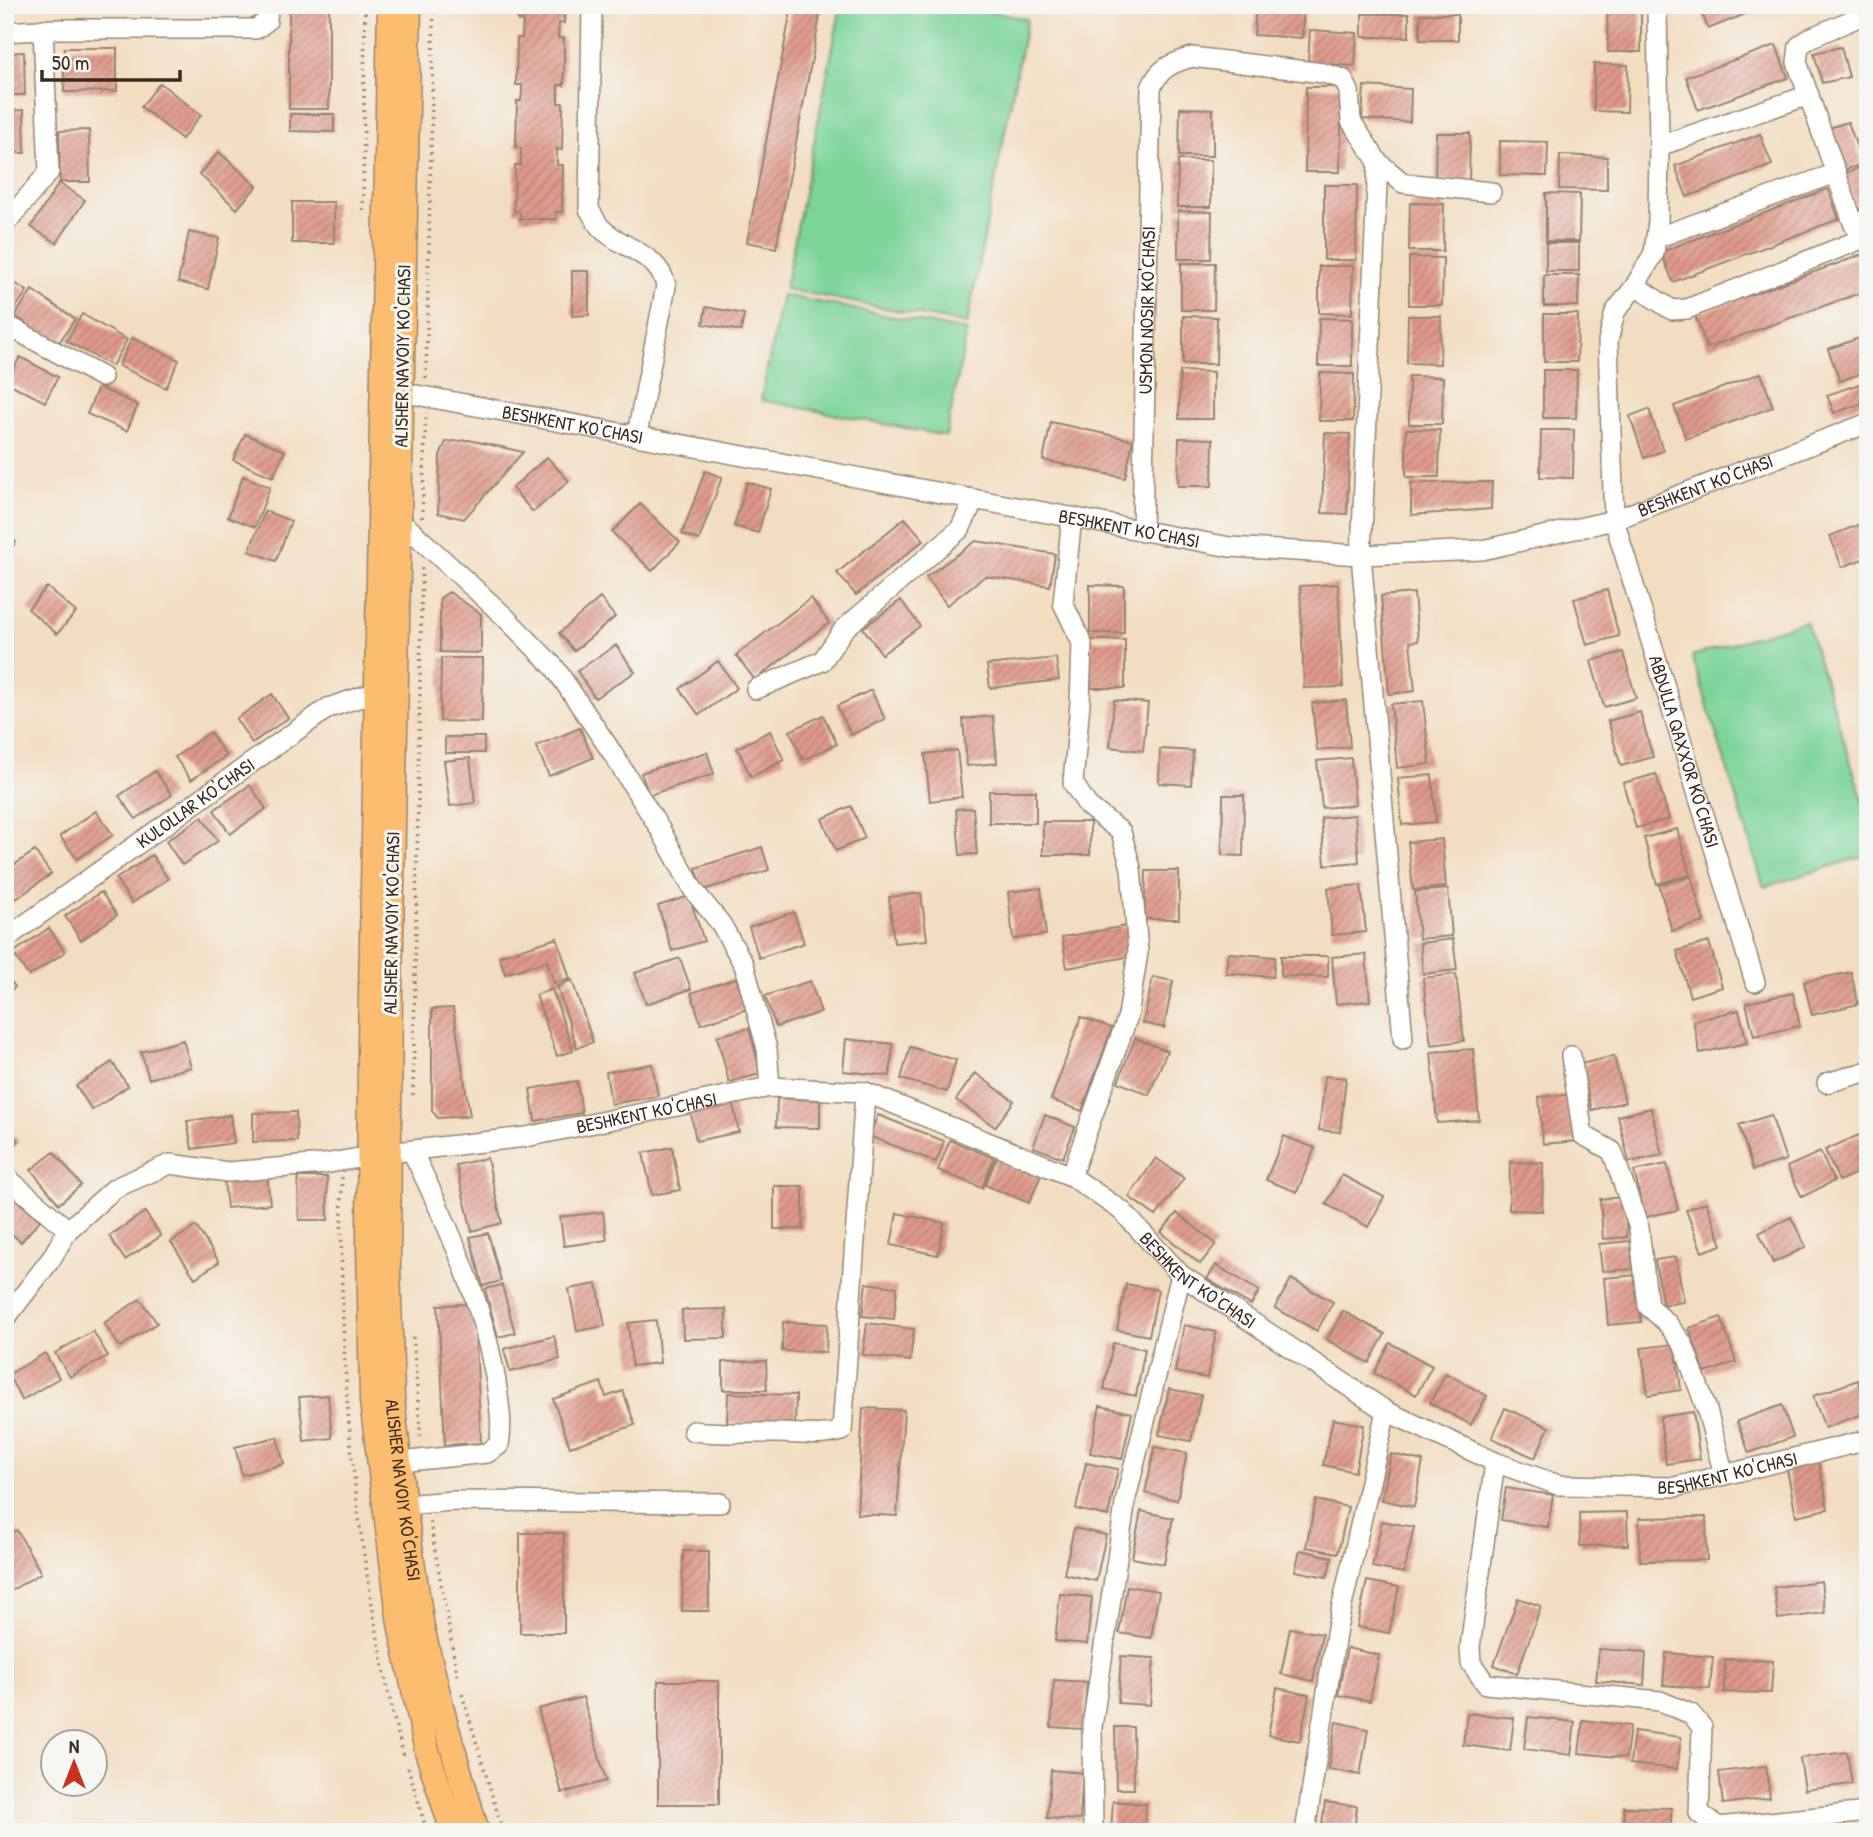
<svg xmlns="http://www.w3.org/2000/svg" width="1873" height="1837" font-family="'Patrick Hand',sans-serif">
  <style>
    .pitch { fill: #7cd499; stroke: #5c7f5c; stroke-width: 2 }
    .building { fill: url(#building-hatch) }
    .lines { fill: none; stroke-linecap: round; stroke-linejoin: round }
    .minor-casing { stroke: #978470; stroke-width: 22 }
    .major-casing { stroke: #978470; stroke-width: 27 }
    .path { stroke: #978470; stroke-width: 3.5; stroke-dasharray: 2 5; stroke-linecap: butt }
    .minor { stroke: #fff; stroke-width: 19 }
    .major { stroke: #fcbd6f; stroke-width: 24 }
    .labels { text-anchor: middle; stroke-width: 6; stroke-linejoin: round; paint-order: stroke }
    .street-label { font-size: 19px; fill: #3b2a1e; stroke: #f6f6f2 }
  </style>
  <defs>
    <pattern id="building-hatch" width="6" height="6" patternUnits="userSpaceOnUse" patternTransform="scale(1.75)"><rect width="6" height="6" fill="#df998a"/><path d="M-1 1l2-2M0 6l6-6M5 7l2-2" fill="none" stroke="#b67d70"/></pattern>
  </defs>
  <rect width="100%" height="100%" fill="#f6f6f2"/>
  <filter id="ink" filterUnits="userSpaceOnUse"><feTurbulence type="fractalNoise" baseFrequency=".0143" numOctaves="2"/><feDisplacementMap in="SourceGraphic" scale="14" xChannelSelector="R" yChannelSelector="G"/><feConvolveMatrix kernelMatrix="1 2 1 2 8 2 1 2 1" color-interpolation-filters="sRGB"/></filter>
  <filter id="wash" filterUnits="userSpaceOnUse"><feTurbulence type="fractalNoise" baseFrequency=".00686" numOctaves="4" result="noise"/><feDisplacementMap in="SourceGraphic" scale="28" xChannelSelector="R" yChannelSelector="G"/><feGaussianBlur stdDeviation="1.57" result="paint"/><feColorMatrix in="noise" values="0 0 0 0 0 0 0 0 0 0 0 0 0 0 0 0 0 1.4 0 .05"/><feComposite in="paint" operator="in"/></filter>
  <g filter="url(#wash)">
    <rect width="100%" height="100%" fill="#f3ddc1"/>
    <path class="pitch" d="M841,5h115l71,14 -60,305 -182,-35z
      M782,295l185,36 -21,105 -185,-36z
      M1806,621l62,196v38l-104,32 -72,-231z"/>
    <g id="blocks">
      <path class="building" d="M98,5h46v4l-46,-2z
        M156,5h42v6l-42,-2z
        M212,5h42l-1,7 -41,-1z
        M289,5h40v104h-40z
        M518,5h46v18h-5l-1,15h6v47h-6v18h5l-1,47 -5,-1v16h6l-1,47h-6v7h-36v-7l-6,-1 1,-46h6v-17h-5l1,-47h4l1,-9v-7h-6l1,-47h5l1,-17h-5z
        M792,5h30l-46,243 -29,-6z
        M1256,5h48l-2,33 -48,-3z
        M1607,5h34v47h-33z
        M1699,5h69l-60,24z
        M1362,14h47v23h-47z
        M1420,14h38v26h-38z
        M1310,30l47,3 -2,33 -47,-3z
        M1776,45l12,33 -90,32 -12,-33z
        M1841,47l8,30 -27,6 -8,-30z
        M64,48h53v43l-53,1z
        M24,52l1,43h-20v-42z
        M1594,64l34,1 -1,47 -33,-1z
        M160,83l41,32 -19,24 -41,-32z
        M1364,86l47,3 -1,33 -48,-3z
        M1306,87h36l-2,85h-35z
        M1180,108l33,1v47h-34z
        M24,110l1,43h-20v-42z
        M290,114h44v18l-44,-1z
        M1848,122l15,42 -19,6 -15,-42z
        M89,130l1,52h-30l-1,-51z
        M1436,133h34l-1,48 -34,-1z
        M1760,134l12,31 -85,32 -12,-31z
        M1500,141l48,1 -1,34 -47,-1z
        M219,152l38,34 -20,23 -38,-35z
        M1560,155l47,2v33l-48,-1z
        M1178,160h33v47h-34z
        M1864,166l4,11v35l-9,3 -14,-42z
        M59,183l26,17 -28,43 -26,-16z
        M1324,185h33l-1,75h-32z
        M1828,189l11,30 -166,63 -12,-30z
        M1546,193l34,1 -1,47h-33z
        M292,202h42v41h-42z
        M1410,203l34,1 -1,47h-34z
        M1178,211l34,1 -1,47h-33z
        M189,232l30,6 -11,51 -30,-7z
        M1546,243h33v28h-33z
        M1864,254l4,9v27l-161,58 -12,-33z
        M1409,257l34,1 -1,47h-33z
        M1181,263h34l-1,47h-33z
        M1319,266h34l-1,48 -33,-1z
        M572,271h17v44l-17,1z
        M1544,275h35l-1,31h-34z
        M5,277l22,14 -17,25 -5,-3z
        M32,290l43,29 -17,25 -43,-28z
        M706,307l38,7 -3,17 -38,-7z
        M82,314l45,26 -15,26 -45,-25z
        M1544,314h34l-1,48h-33z
        M1183,316l34,1 -1,47h-33z
        M1408,316h33l-1,48 -33,-1z
        M1319,318l33,1v47h-34z
        M1868,335v36l-28,10 -12,-32z
        M132,338l47,22 -13,28 -47,-22z
        M20,357l38,20 -13,25 -39,-20z
        M1543,370h34l-1,48h-33z
        M1180,371l33,1v47h-34z
        M1320,373l34,1 -1,47h-34z
        M1761,373l12,34 -87,32 -12,-33z
        M1409,376l34,1 -1,47h-33z
        M1868,381v20l-34,12 -7,-18z
        M98,387l40,18 -11,26 -40,-17z
        M1649,409l14,42 -19,7 -14,-42z
        M1051,422l82,18 -8,38 -82,-18z
        M1406,429l34,1 -1,47h-33z
        M1541,430h33l-1,48 -33,-1z
        M1325,433l25,1 -3,80 -25,-1z
        M245,434l40,17 -12,26 -40,-17z
        M1179,438l34,1 -1,47h-34z
        M469,440l54,12 -59,67 -26,-6 2,-58 6,-13z
        M547,457l22,24 -36,31 -21,-24z
        M705,471l17,6 -23,63 -17,-6z
        M243,476l27,11 -15,40 -27,-10z
        M747,482l24,7 -13,44 -24,-7z
        M1492,482l-1,27 -80,6v-32z
        M640,504l40,38 -28,29 -40,-39z
        M265,511l26,10 -15,40 -27,-10z
        M905,518l19,22 -68,55 -19,-22z
        M1868,521v36l-26,10 -12,-31z
        M5,535l11,7 -11,15z
        M976,541l79,13 -5,32 -65,-10 -38,29 -21,-28z
        M1338,584l5,103 -39,1 -4,-102z
        M1090,585l34,1v47h-34z
        M47,587l29,25 -19,22 -29,-25z
        M1607,590l12,46 -32,9 -13,-46z
        M449,592l32,22v39l-41,-1v-54z
        M1414,593l4,48 -8,1 5,49 -26,3 -8,-98z
        M600,598l15,19 -41,34 -15,-18z
        M811,598l18,25 -74,57 -19,-25z
        M901,600l19,26 -38,28 -19,-26z
        M1092,640h33v48h-34z
        M616,645l19,27 -40,26 -18,-27z
        M1623,652l13,46 -32,9 -13,-46z
        M441,658h42l-1,64 -42,-1z
        M1056,658l3,22 -69,8 -3,-23z
        M718,661l19,27 -38,27 -19,-26z
        M871,690l14,29 -34,16 -14,-29z
        M272,694l16,24 -36,25 -16,-24z
        M1114,700l34,3 -5,48 -33,-4z
        M1346,700l4,47 -33,3 -5,-47z
        M1423,701l7,63 -33,4 -6,-64z
        M1640,712l13,45 -32,9 -13,-45z
        M823,715l14,29 -34,16 -13,-29z
        M993,716l4,47 -30,3 -4,-47z
        M580,728l13,30 -44,18 -13,-30z
        M770,731l14,29 -33,17 -14,-29z
        M210,732l16,24 -35,24 -16,-23z
        M445,737h39v16h-39z
        M1160,749l33,2 -2,34 -32,-2z
        M957,750l5,47 -32,4 -5,-47z
        M707,752l7,22 -65,21 -8,-22z
        M470,758l5,45 -25,3 -6,-45z
        M1351,758l4,47 -33,3 -5,-47z
        M155,771l17,24 -36,24 -17,-23z
        M1656,774l13,45 -33,9 -13,-45z
        M1432,775l4,47 -34,3 -4,-47z
        M250,785l16,24 -36,25 -16,-24z
        M989,791h47v32h-47z
        M1223,795h21l-1,61 -21,-1z
        M851,806l14,32 -29,13 -14,-32z
        M973,808l4,46 -17,1 -4,-46z
        M96,811l17,24 -36,24 -17,-23z
        M1355,815l4,47 -34,3 -4,-47z
        M202,817l16,24 -36,24 -16,-24z
        M1043,822h47v33h-47z
        M1677,829l13,46 -33,9 -13,-46z
        M1442,839l4,48 -33,3 -5,-48z
        M762,847l7,23 -66,20 -7,-22z
        M35,851l16,23 -35,25 -11,-15v-13z
        M152,855l16,24 -36,24 -16,-24z
        M1146,871h33v48h-34z
        M1691,876l13,46 -32,9 -13,-46z
        M1361,885l5,47 -34,3 -4,-47z
        M1041,888l5,47 -33,4 -5,-47z
        M1448,889l4,47 -33,3 -4,-47z
        M101,892l16,23 -36,25 -16,-24z
        M921,893l6,47 -33,3 -5,-46z
        M689,896l15,45 -32,10 -14,-45z
        M794,912l10,31 -45,15 -10,-31z
        M1127,926l5,30 -65,12 -5,-31z
        M49,928l16,24 -36,24 -16,-23z
        M557,938l13,41 -16,4 -7,-22 -42,13 -6,-18z
        M1453,939l4,31 -34,4 -3,-31z
        M1709,942l13,45 -32,10 -13,-46z
        M1228,953l47,4 -2,20 -47,-4z
        M1366,954l4,47 -34,3 -4,-47z
        M1281,956h47v21l-47,-1z
        M680,958l11,31 -45,15 -11,-31z
        M1851,972l7,32 -46,11 -8,-33z
        M5,973l10,14 -10,7z
        M1456,974l8,67 -33,4 -8,-67z
        M1153,977l20,4 -9,47 -21,-5z
        M736,978l11,31 -46,15 -10,-31z
        M572,980l21,62 -16,6 -20,-62z
        M810,981l11,31 -45,15 -11,-31z
        M552,989l21,62 -16,5 -21,-61z
        M1793,993l7,33 -46,10 -8,-33z
        M453,1008l17,108 -32,2 -6,-7v-102z
        M1739,1010l8,33 -47,10 -7,-32z
        M1081,1017l31,11 -30,83 -31,-11z
        M749,1028l12,46 -32,8 -12,-46z
        M1135,1038l32,13 -18,44 -31,-13z
        M846,1039l47,5 -3,32 -47,-5z
        M183,1040l8,27 -42,12 -8,-27z
        M910,1047l46,13 -9,32 -46,-13z
        M1473,1049l6,71 -42,3 -6,-71z
        M1614,1056l11,46 -33,8 -11,-46z
        M112,1062l16,24 -36,24 -16,-24z
        M652,1064l6,32 -47,8 -5,-32z
        M975,1073l39,28 -19,26 -39,-27z
        M1325,1076l21,2 -6,54 -21,-2z
        M577,1081l5,32 -47,8 -5,-32z
        M1573,1094l4,47 -34,3 -4,-47z
        M777,1098l43,2v28l-44,-1z
        M733,1104l6,28 -43,9 -5,-28z
        M1651,1108l11,47 -33,7 -11,-46z
        M296,1112l1,29 -44,1v-29z
        M230,1115l4,28 -42,6 -5,-28z
        M878,1115l66,26 -8,21 -67,-26z
        M1045,1115l30,12 -12,31 -30,-11z
        M1771,1115l15,45 -33,10 -14,-45z
        M5,1128l14,13 -14,15z
        M1868,1131v37l-29,13 -14,-31z
        M1284,1136l31,12 -18,44 -31,-12z
        M950,1140l44,18 -12,30 -44,-18z
        M672,1147l8,43 -28,5 -9,-42z
        M54,1152l27,33 -22,19 -28,-34z
        M1820,1152l14,29 -32,16 -15,-30z
        M998,1155l44,18 -13,30 -44,-18z
        M487,1158l15,65 -30,8 -16,-66z
        M1156,1158l28,20 -28,38 -27,-19z
        M1510,1162l33,1 -1,48 -33,-1z
        M1667,1164l11,46 -33,7 -11,-46z
        M267,1175l3,29 -43,4 -3,-28z
        M1342,1175l42,22 -16,30 -42,-23z
        M298,1177h29l1,43h-29z
        M774,1186h29v43h-29z
        M7,1192l33,28 -19,22 -16,-14v-34z
        M1624,1197l3,40 -24,2 -3,-40z
        M1706,1202l16,43 -20,7 -16,-42z
        M145,1212l16,24 -36,24 -16,-24z
        M603,1212l4,28 -43,6 -4,-29z
        M897,1213l47,10 -6,32 -47,-10z
        M1177,1213l39,31 -16,20 -39,-32z
        M1791,1217l15,30 -33,16 -14,-30z
        M196,1226l23,36 -24,16 -24,-36z
        M488,1233l13,48 -18,5 -13,-49z
        M1631,1241l2,28 -31,2 -3,-27z
        M1676,1257l8,45 -21,3 -8,-45z
        M1216,1265l43,26 -8,14 -44,-26z
        M1637,1275l4,47 -33,3 -4,-47z
        M1291,1279l42,23 -16,29 -42,-23z
        M866,1283l31,4 -3,32 -32,-3z
        M597,1284l8,42 -28,5 -8,-42z
        M1126,1284l32,6 -9,46 -32,-6z
        M502,1285l13,48 -17,4 -13,-48z
        M140,1299l17,24 -37,24 -16,-24z
        M474,1304l7,139 -36,2 -7,-140z
        M726,1309v29l-43,1 -1,-29z
        M1343,1311l42,23 -16,29 -42,-23z
        M1721,1317l15,45 -31,11 -16,-45z
        M656,1320l4,43 -28,3 -4,-43z
        M783,1322l44,2 -1,28 -44,-1z
        M867,1323l47,6 -4,32 -47,-6z
        M1184,1325l32,7 -9,46 -32,-6z
        M93,1331l15,25 -38,21 -15,-24z
        M554,1336l6,23 -50,13 -6,-23z
        M1113,1343l32,6 -9,47 -32,-7z
        M1390,1343l42,23 -16,29 -42,-22z
        M1675,1344l6,46 -33,5 -7,-47z
        M45,1353l14,25 -37,22 -14,-25z
        M766,1361l1,29h-44v-28z
        M1446,1373l41,23 -16,29 -41,-22z
        M1858,1380l10,32 -43,16 -12,-32z
        M601,1382l5,15 17,-6 12,34 -65,22 -17,-48z
        M1169,1389l32,6 -10,46 -32,-6z
        M728,1393l68,2 -1,30 -68,-2z
        M328,1395l4,43 -28,3 -5,-44z
        M1782,1405l11,32 -44,16 -12,-32z
        M1100,1406l32,7 -10,46 -32,-6z
        M863,1408l41,2 -7,106 -40,-2z
        M1505,1408l44,19 -14,31 -43,-20z
        M1693,1412l7,47 -34,5 -6,-47z
        M1333,1419l31,6 -9,47 -32,-7z
        M277,1437l7,27 -42,11 -7,-28z
        M1155,1447l32,6 -10,47 -32,-7z
        M1391,1454l32,7 -9,46 -32,-7z
        M1086,1463l32,6 -10,47 -32,-7z
        M1819,1463l9,46 -32,7 -9,-47z
        M1506,1488l47,7 -5,32 -47,-7z
        M1316,1500l32,7 -10,46 -32,-6z
        M1141,1511l32,7 -9,46 -32,-6z
        M1627,1512l1,33 -48,1 -1,-33z
        M1706,1517l1,43 -67,1 -1,-43z
        M1382,1521l32,6 -10,46 -32,-6z
        M1074,1528l32,7 -10,46 -32,-7z
        M17,1530l24,43 -36,21v-58z
        M520,1533h44v100h-44z
        M1300,1550l32,7 -5,20 -32,-6z
        M683,1551h26v60h-27z
        M1367,1581l32,6 -10,46 -32,-6z
        M1821,1581l4,32 -47,6 -4,-32z
        M1127,1586l32,5 -8,47 -32,-5z
        M1060,1594l32,3 -5,47 -32,-3z
        M1518,1598l23,8 -24,68 -23,-9z
        M1290,1628l32,6 -9,47 -32,-7z
        M1347,1648l32,7 -9,46 -32,-6z
        M1599,1649l47,3 -2,33 -48,-4z
        M1666,1653l47,4 -3,32 -47,-4z
        M1121,1656l33,2 -4,47 -32,-2z
        M1725,1659l48,2 -2,32 -47,-1z
        M1054,1680l33,2 -4,47 -32,-2z
        M658,1681h61v123h-61z
        M1277,1688l32,7 -9,46 -32,-6z
        M583,1697l23,84 -44,12 -24,-84z
        M1467,1713l47,5 -4,33 -47,-6z
        M1528,1717l47,5 -4,33 -47,-6z
        M1583,1720l47,6 -4,32 -47,-5z
        M1336,1722l32,7 -8,46 -32,-6z
        M1115,1727h18l1,62h-18z
        M1634,1731l47,6 -4,32 -47,-5z
        M1847,1752l5,32 -47,6 -5,-32z
        M1766,1766l4,32 -47,6 -4,-32z
        M1051,1770l32,3 -3,47 -33,-2z
        M1113,1801l33,3 -2,28h-33z
        M1325,1802l32,4 -3,26h-33z
        M1624,1807l47,1v24h-48z"/>
    </g>
  </g>
  <g filter="url(#ink)">
    <use href="#blocks" fill-opacity="0" stroke="#978470" stroke-width="2"/>
    <g class="lines">
      <g class="minor-casing">
        <g id="minor">
          <path d="M592,5l-3,204c4,6 7,14 12,19 21,21 58,25 65,58l-29,148"/>
          <path id="s1" d="M1657,5l2,141 -1,75 -4,32 -19,33 -20,26 -7,29 6,179 141,462"/>
          <path d="M1868,13l-56,24 -13,9 -2,16 57,163 14,17"/>
          <path d="M5,32l51,-3h200l11,-8 1,-16"/>
          <path d="M1659,146l150,-51"/>
          <path d="M1378,162l-17,393 42,484"/>
          <path d="M5,224l44,-52 -6,-143"/>
          <path d="M1656,238l180,-65"/>
          <path d="M1635,286l37,24 15,-1 177,-71"/>
          <path d="M5,324l97,53"/>
          <path id="s2" d="M390,390l840,157 131,8 121,-5 132,-30 254,-97"/>
          <path d="M392,513l111,102 52,53 56,83 49,78 34,62 27,33 23,41 23,84 3,38"/>
          <path id="s3" d="M1142,532l9,-444c8,-20 21,-25 41,-31l131,16 20,6 6,12 2,30 27,41 25,21 88,9"/>
          <path d="M756,689l66,-28 22,-32 116,-100 14,-29"/>
          <path id="s4" d="M5,939l323,-231 48,-16h13"/>
          <path d="M1571,1056l12,79 29,16 27,77 9,78 19,17 16,21 24,66 17,65"/>
          <path d="M1827,1083l41,-12"/>
          <path d="M5,1176l63,54"/>
          <path d="M1071,1176l57,-160 10,-64 -7,-84 -10,-36 -33,-26 -15,-23 7,-80 2,-60 -19,-40 9,-86"/>
          <path id="s5" d="M5,1319l46,-60 17,-29 47,-42 55,-24 58,8 96,-8 64,-11 138,-16 244,-50 95,5 206,84 51,35 59,64 205,136 109,51 63,23 117,2 193,-47"/>
          <path d="M693,1431c27,3 51,2 78,2 25,-1 47,5 71,-2l23,-339"/>
          <path d="M399,1462l88,-9 12,-8c4,-21 0,-42 -3,-63 -14,-83 -48,-157 -84,-231"/>
          <path d="M1495,1462l-25,185 1,16 15,21 174,17 31,13 11,13 -3,86 19,14 150,-15"/>
          <path d="M404,1505l48,-4 268,2"/>
          <path d="M1093,1832l-1,-105 34,-229 55,-223"/>
          <path d="M1305,1832l32,-204 49,-217"/>
        </g>
      </g>
      <g class="major-casing">
        <g id="major">
          <path d="M390,5l-20,1038 -1,201 3,157 28,223 27,127 26,81"/>
          <path id="s6" d="M409,5l-19,982 -2,281 4,130 12,107 18,123 23,94 32,110"/>
        </g>
      </g>
      <path class="path" d="M363,210l2,-205
        M426,378l8,-373
        M422,518l4,-105
        M413,1095l9,-531
        M342,1177c-3,150 6,297 33,444 8,45 16,91 29,135
        M413,1337l8,104
        M430,1522l28,157
        M462,1694l41,138
        M408,1767l19,65"/>
      <use href="#minor" class="minor"/>
      <use href="#major" class="major"/>
    </g>
  </g>
  <g class="labels">
    <g class="street-label">
      <text dy="7" stroke="none"><textPath href="#s3" startOffset="222">USMON NOSIR KO'CHASI</textPath></text>
      <text transform="translate(402 356) rotate(-89)" y="7">ALISHER NAVOIY KO'CHASI</text>
      <text dy="7" stroke="none"><textPath href="#s2" startOffset="186">BESHKENT KO'CHASI</textPath></text>
      <text dy="7" stroke="none"><textPath href="#s2" startOffset="1340">BESHKENT KO'CHASI</textPath></text>
      <text dy="7" stroke="none"><textPath href="#s2" startOffset="752">BESHKENT KO'CHASI</textPath></text>
      <text dy="7" stroke="none"><textPath href="#s1" startOffset="770">ABDULLA QAXXOR KO'CHASI</textPath></text>
      <text dy="7" stroke="none"><textPath href="#s4" startOffset="234">KULOLLAR KO'CHASI</textPath></text>
      <text transform="translate(391 923) rotate(-89)" y="7">ALISHER NAVOIY KO'CHASI</text>
      <text dy="7" stroke="none"><textPath href="#s5" startOffset="714">BESHKENT KO'CHASI</textPath></text>
      <text dy="7" stroke="none"><textPath href="#s5" startOffset="1323">BESHKENT KO'CHASI</textPath></text>
      <text dy="7" stroke="none"><textPath href="#s5" startOffset="1911">BESHKENT KO'CHASI</textPath></text>
      <text dy="7" stroke="none"><textPath href="#s6" startOffset="1486">ALISHER NAVOIY KO'CHASI</textPath></text>
    </g>
  </g>
  <rect width="1873" height="1837" fill="none" stroke="#f6f6f2" stroke-width="28"/>
  <g transform="translate(74 1763)"><circle r="33" fill="#f6f6f2" stroke="#aba49d" stroke-width="2"/>
  <path d="M0-5L12 26L0 18L-12 26Z" fill="#c8321e"/>
  <text y="-10" font-size="19" font-weight="bold" text-anchor="middle" fill="#3b2a1e">N</text>
  </g>
  <path d="M42 70v10h138v-10" fill="none" stroke="#3b2a1e" stroke-width="3.5"/>
  <text x="52" y="70" font-size="21" fill="#3b2a1e" stroke="#f6f6f2" stroke-width="5" paint-order="stroke">50 m</text>
</svg>
